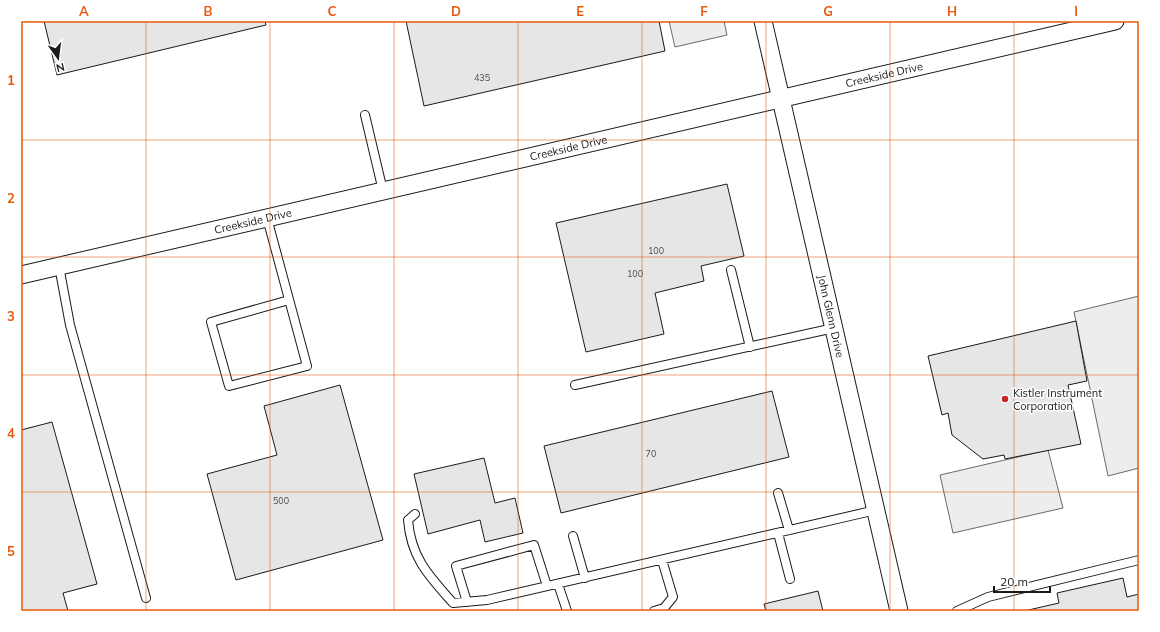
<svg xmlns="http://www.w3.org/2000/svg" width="1160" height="632" font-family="Mulish,sans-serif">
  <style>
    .parking { fill: #ededed; stroke: #6a6a6a }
    .building { fill: #e6e6e6; stroke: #1a1a1a }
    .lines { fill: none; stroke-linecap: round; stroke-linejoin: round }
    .lane-casing { stroke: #1a1a1a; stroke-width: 10 }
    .street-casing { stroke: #1a1a1a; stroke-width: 19 }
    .lane { stroke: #fff; stroke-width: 8 }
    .street { stroke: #fff; stroke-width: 17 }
    .grid { fill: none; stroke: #e8590c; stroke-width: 1; stroke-opacity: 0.55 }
    .poi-dot { fill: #c62828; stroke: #fff; stroke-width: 1.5 }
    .labels { text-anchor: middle; stroke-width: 3; stroke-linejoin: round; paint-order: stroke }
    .number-label { font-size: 9px; fill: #4d4d4d }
    .street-label { font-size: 11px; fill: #1a1a1a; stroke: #fff }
    .poi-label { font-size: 11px; fill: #1a1a1a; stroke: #fff; text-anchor: start }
    .neatline { fill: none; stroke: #e8590c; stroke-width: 1.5 }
    .grid-label { font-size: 13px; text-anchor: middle; font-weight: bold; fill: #e8590c }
  </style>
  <rect width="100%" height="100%" fill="#fff"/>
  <path class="parking" d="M669,21h55l3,14 -52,12z
    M1139,296v172l-31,8 -34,-164z
    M1048,450l15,58 -110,25 -13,-58z"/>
  <path class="building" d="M44,21h221l1,4 -209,50z
    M406,21h253l6,30 -241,55z
    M727,184l17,72 -43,10 3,15 -49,12 9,41 -78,18 -30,-129z
    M1076,321l11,60 -19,4 13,59 -76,15 -1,-4 -21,4 -31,-24 -4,-22 -6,2 -14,-59z
    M340,385l43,155 -147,40 -29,-106 70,-19 -13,-49z
    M772,391l17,66 -228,56 -17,-67z
    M52,422l45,162 -34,9 5,18h-47v-181z
    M484,458l11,45 20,-5 8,35 -38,9 -5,-22 -52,14 -14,-60z
    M1123,578l4,19 12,-3v17h-115l35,-8 -2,-10z
    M818,591l5,20h-57l-2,-7z"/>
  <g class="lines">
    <g class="lane-casing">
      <path id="lane" d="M365,115l18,76
        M267,218l40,148 -78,20 -18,-64 78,-22
        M59,266l11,59 76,273
        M731,270l19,77
        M575,385l259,-57
        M778,493l11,37
        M415,514l-7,6c3,38 21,56 45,83l34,-3 389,-90
        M778,533l12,46
        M573,536l12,42
        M558,584l9,27
        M467,602l-11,-36 78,-21 13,41
        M654,611l10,-3 9,-11 -11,-37
        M957,611l31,-14 151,-37"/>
    </g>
    <g class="street-casing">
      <g id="street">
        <path id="s1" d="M763,21l136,590"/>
        <path id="s2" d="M21,275l1094,-254"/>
      </g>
    </g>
    <use href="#lane" class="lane"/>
    <use href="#street" class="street"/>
  </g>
  <path class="grid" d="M146,21v590M270,21v590M394,21v590M518,21v590M642,21v590M766,21v590M890,21v590M1014,21v590M21,140h1118M21,257h1118M21,375h1118M21,492h1118"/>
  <circle class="poi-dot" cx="1005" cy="399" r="4"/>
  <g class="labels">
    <g class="number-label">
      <text x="482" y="81">435</text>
      <text x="656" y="254">100</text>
      <text x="635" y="277">100</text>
      <text x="651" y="457">70</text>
      <text x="281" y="504">500</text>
    </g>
    <g class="street-label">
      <text dy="4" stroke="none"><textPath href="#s2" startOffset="886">Creekside Drive</textPath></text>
      <text dy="4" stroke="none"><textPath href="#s2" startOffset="562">Creekside Drive</textPath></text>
      <text dy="4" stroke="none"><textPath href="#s2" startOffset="238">Creekside Drive</textPath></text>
      <text dy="4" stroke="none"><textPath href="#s1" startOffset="303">John Glenn Drive</textPath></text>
    </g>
    <g class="poi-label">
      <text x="1013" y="397">Kistler Instrument<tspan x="1013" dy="13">Corporation</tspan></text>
    </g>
  </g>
  <rect width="1160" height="632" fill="none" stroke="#ffffff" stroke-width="44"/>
  <g transform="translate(58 58) rotate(166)" stroke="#ffffff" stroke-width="3" paint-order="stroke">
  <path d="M0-3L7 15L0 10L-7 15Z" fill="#1a1a1a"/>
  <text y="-6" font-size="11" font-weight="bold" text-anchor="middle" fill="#1a1a1a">N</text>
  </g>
  <path d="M994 586v6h56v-6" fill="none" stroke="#1a1a1a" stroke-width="2"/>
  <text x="1000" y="586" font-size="12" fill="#1a1a1a" stroke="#ffffff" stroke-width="3" paint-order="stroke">20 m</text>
  <rect x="22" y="22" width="1116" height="588" class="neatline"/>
  <g class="grid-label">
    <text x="84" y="16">A</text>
    <text x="208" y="16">B</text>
    <text x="332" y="16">C</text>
    <text x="456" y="16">D</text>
    <text x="580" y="16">E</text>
    <text x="704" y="16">F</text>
    <text x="828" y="16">G</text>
    <text x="952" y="16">H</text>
    <text x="1076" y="16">I</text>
    <text x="11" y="85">1</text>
    <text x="11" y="203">2</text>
    <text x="11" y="321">3</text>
    <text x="11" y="438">4</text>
    <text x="11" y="556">5</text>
  </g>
</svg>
